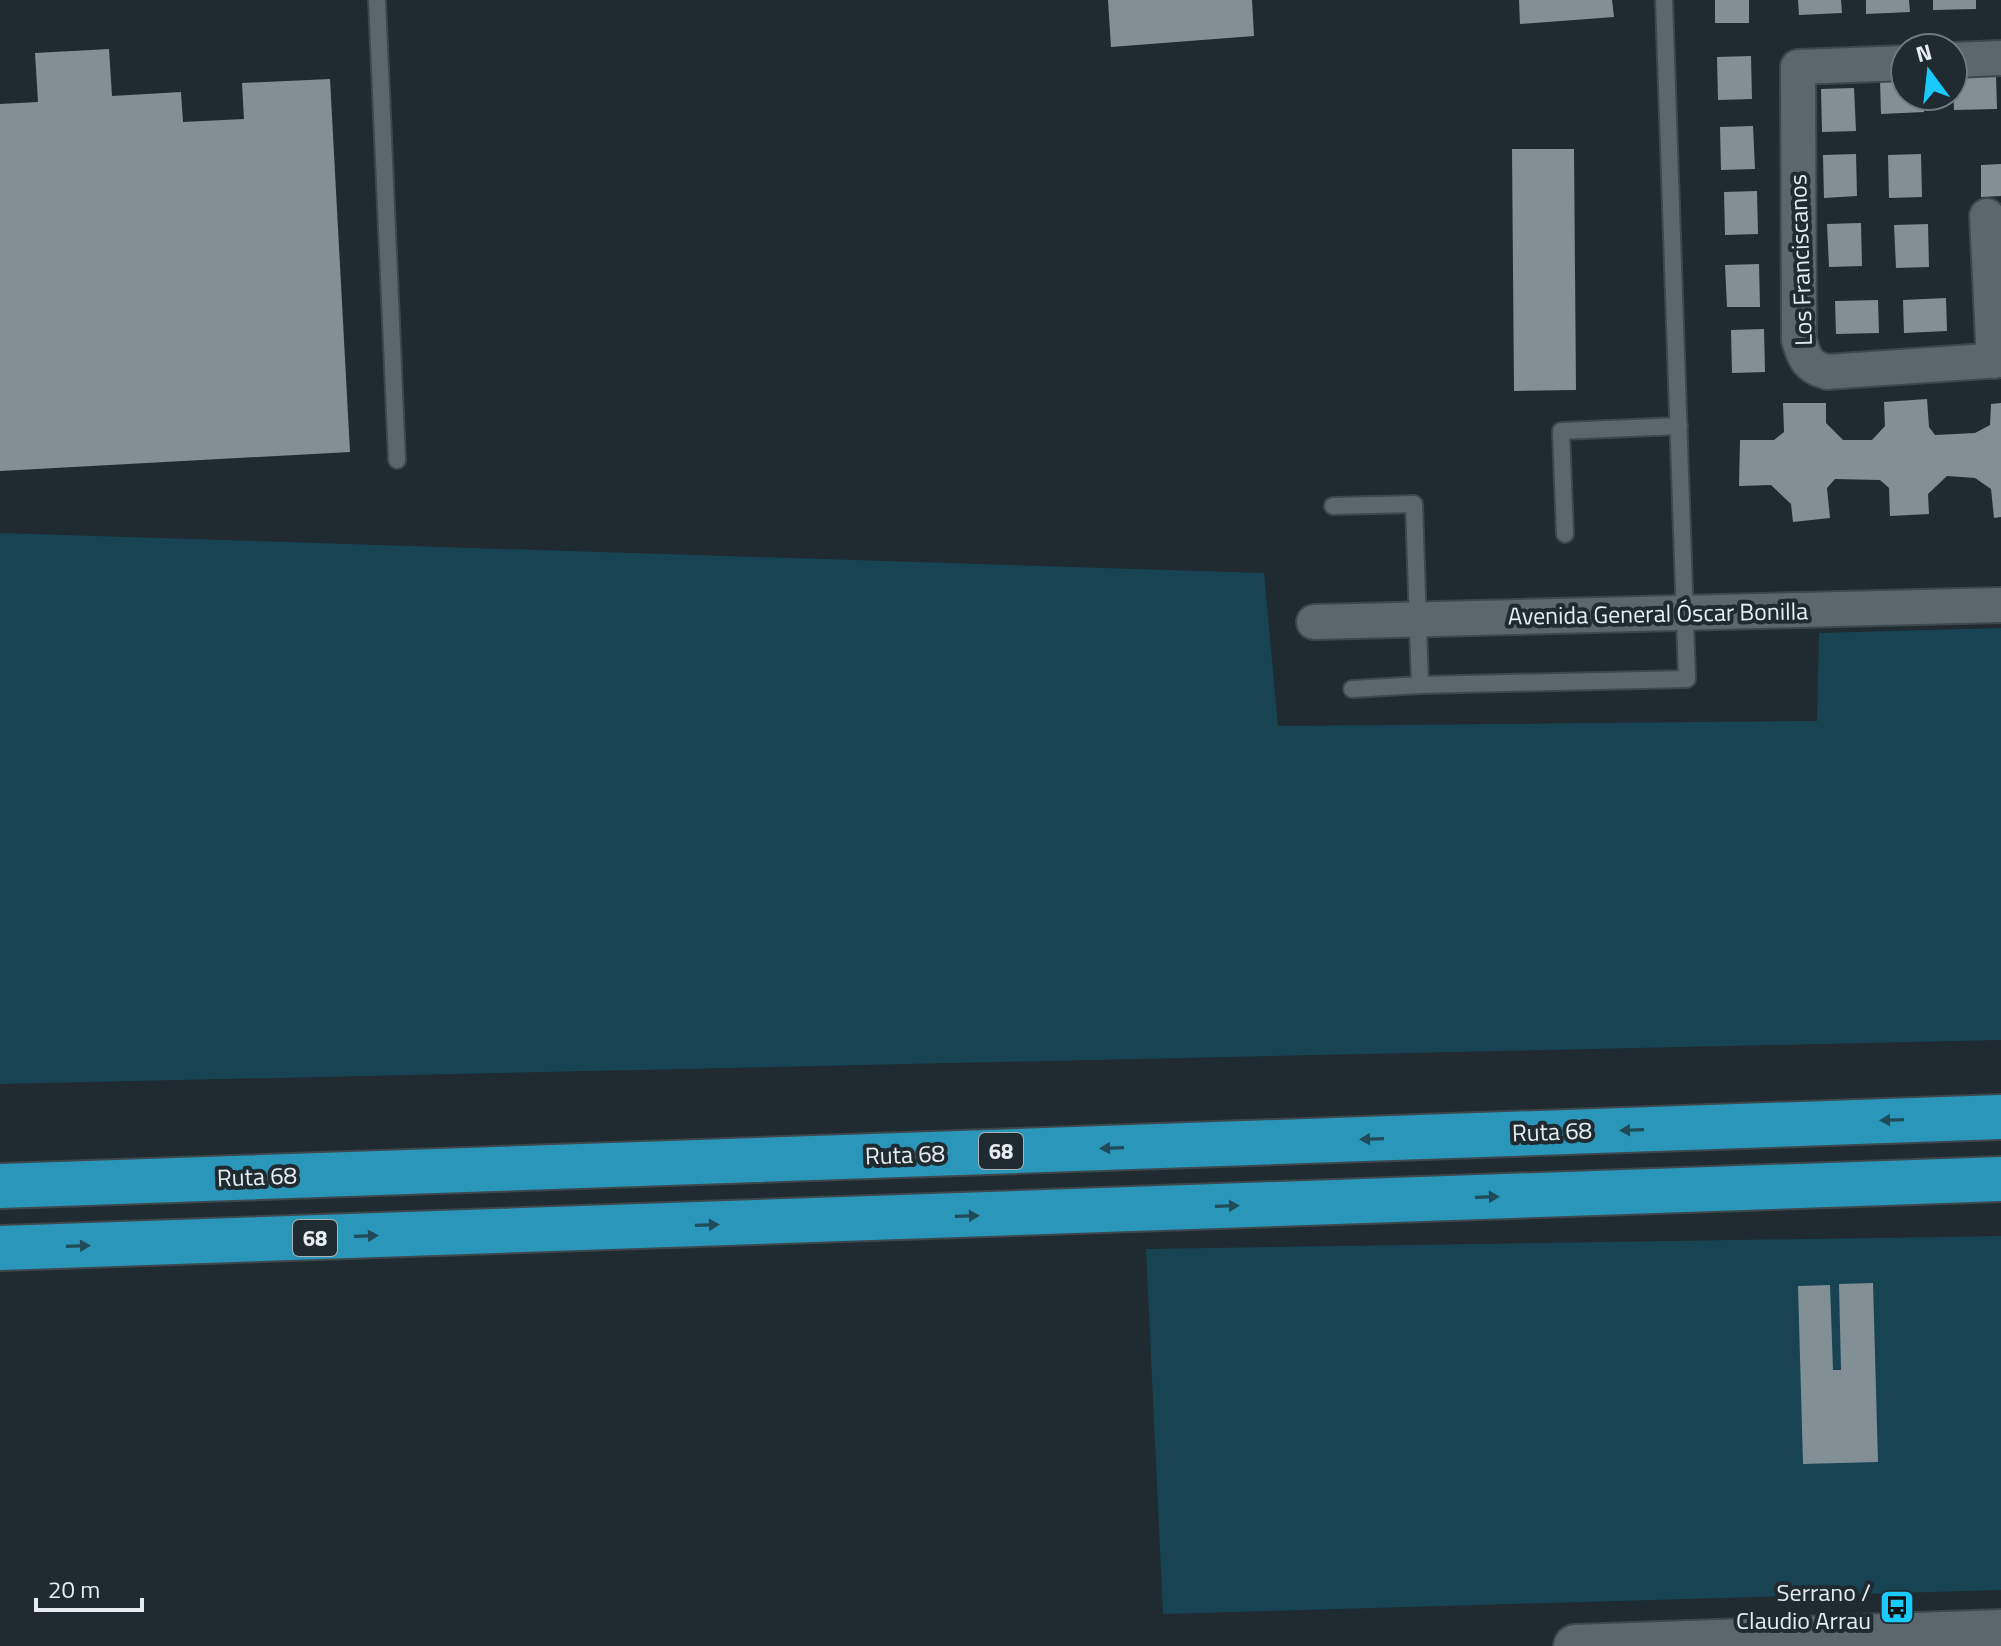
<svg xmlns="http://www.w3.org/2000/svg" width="2001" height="1646" font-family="'Titillium Web',sans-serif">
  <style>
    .green { fill: #184352 }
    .building { fill: #829096 }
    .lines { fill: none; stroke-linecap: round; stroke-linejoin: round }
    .service-casing { stroke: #3d474c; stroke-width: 20 }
    .minor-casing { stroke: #3d474c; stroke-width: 38 }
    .tertiary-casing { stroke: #3d474c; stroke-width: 46 }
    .motorway-casing { stroke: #3d474c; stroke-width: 48 }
    .service { stroke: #5a676d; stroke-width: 16 }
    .minor { stroke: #5a676d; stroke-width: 34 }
    .tertiary { stroke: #5a676d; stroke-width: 42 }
    .motorway { stroke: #2a97ba; stroke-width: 44 }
    .oneway { fill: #224b59 }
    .labels { text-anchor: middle; stroke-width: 8; stroke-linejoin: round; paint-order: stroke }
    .shield { fill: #1f2b30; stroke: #aab3b6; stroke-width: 2 }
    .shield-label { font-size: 22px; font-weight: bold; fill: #e5edf0 }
    .street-label { font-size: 24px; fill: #e5edf0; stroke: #1f2b30 }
    .poi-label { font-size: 24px; fill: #e5edf0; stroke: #1f2b30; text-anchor: end }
  </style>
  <rect width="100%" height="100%" fill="#1f2b30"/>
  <path class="green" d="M0,533l1264,40 14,153 539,-5 2,-88 182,-5v412l-2001,44z
    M2001,1236v354l-838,24 -17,-365z"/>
  <path class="building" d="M1108,0h144l2,36 -143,11z
    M1519,0h93l2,17 -94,7z
    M1715,0h34v23h-34z
    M1798,0h43l1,13 -43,2z
    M1866,0h43l1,12 -44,2z
    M1933,0h43v9l-43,1z
    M109,49l3,47 69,-4 2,30 61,-3 -2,-36 88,-4 20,373 -350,19v-367l38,-2 -3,-49z
    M1751,56l1,43 -34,1 -1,-43z
    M1996,76l1,33 -43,1 -1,-33z
    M1905,79v17h18l1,16 -43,2 -1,-34z
    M1854,88l2,43 -34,1 -1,-43z
    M1753,126l2,43 -34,1 -1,-43z
    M1512,149h62l2,241 -62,1z
    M1856,154l1,42 -33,2 -1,-43z
    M1921,154l1,43 -33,1 -1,-43z
    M2001,164v32l-20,1v-32z
    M1757,191l1,43 -33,1 -1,-43z
    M1861,223l1,43 -33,1 -2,-43z
    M1928,224l1,43 -33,1 -2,-43z
    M1759,264l1,43h-33l-2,-42z
    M1946,298l1,33 -43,2 -1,-33z
    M1878,300l1,33 -43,1 -1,-33z
    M1764,329l1,43 -33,1 -1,-43z
    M1927,399l2,28 6,8 40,-2 15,-8 1,-21 10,-1v114l-7,1 -3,-29 -16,-11 -28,-2 -19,18 1,20 -39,2 -1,-28 -9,-8 -45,-1 -8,9 3,30 -37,4 -2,-18 -20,-19 -32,1 1,-46h34l10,-8 -1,-29h43v20l17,17h29l13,-14 -1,-24z
    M1873,1283l5,179 -75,2 -5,-178 32,-1 3,85h8l-2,-86z"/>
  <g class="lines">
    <g class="service-casing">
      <path id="service" d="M377,0l20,460
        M1333,506l81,-2 6,181 -68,4
        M1565,534l-4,-103 118,-5
        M1420,685l267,-6 -23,-679"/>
    </g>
    <g class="minor-casing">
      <path id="minor" d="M1953,60l48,-2
        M1905,63l-107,4 1,273c5,18 9,27 28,32l174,-12
        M1987,216l7,145
        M1314,622l687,-17"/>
    </g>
    <g class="tertiary-casing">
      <path id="tertiary" d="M1575,1646l426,-15"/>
    </g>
    <g class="motorway-casing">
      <path id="motorway" d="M0,1186l2001,-69
        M0,1248l2001,-69"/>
    </g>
    <use href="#service" class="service"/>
    <use href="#minor" class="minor"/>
    <use href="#tertiary" class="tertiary"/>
    <use href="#motorway" class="motorway"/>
  </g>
  <defs><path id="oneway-solid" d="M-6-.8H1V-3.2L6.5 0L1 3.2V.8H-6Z" transform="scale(2)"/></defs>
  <g class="oneway">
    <use href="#oneway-solid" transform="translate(1892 1120) rotate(178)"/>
    <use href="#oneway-solid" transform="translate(1632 1130) rotate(178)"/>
    <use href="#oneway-solid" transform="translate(1372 1139) rotate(178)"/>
    <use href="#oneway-solid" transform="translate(1112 1148) rotate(178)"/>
    <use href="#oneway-solid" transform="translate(1487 1197) rotate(-2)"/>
    <use href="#oneway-solid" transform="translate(1227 1206) rotate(-2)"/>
    <use href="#oneway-solid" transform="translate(967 1216) rotate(-2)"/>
    <use href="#oneway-solid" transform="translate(707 1225) rotate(-2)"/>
    <use href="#oneway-solid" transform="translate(366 1236) rotate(-2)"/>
    <use href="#oneway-solid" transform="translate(78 1246) rotate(-2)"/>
  </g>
  <defs>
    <g id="bus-square" transform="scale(1.8)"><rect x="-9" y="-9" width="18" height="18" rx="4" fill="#1acafc" stroke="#1f2b30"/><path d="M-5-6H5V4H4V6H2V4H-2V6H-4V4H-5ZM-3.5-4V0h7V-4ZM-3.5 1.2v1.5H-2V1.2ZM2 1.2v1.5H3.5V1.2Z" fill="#111"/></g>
  </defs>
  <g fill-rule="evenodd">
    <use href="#bus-square" x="1897" y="1607"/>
  </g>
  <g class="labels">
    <g class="shield">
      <rect x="979" y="1133" width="44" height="36" rx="6"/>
      <rect x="293" y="1220" width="44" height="36" rx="6"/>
    </g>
    <g class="shield-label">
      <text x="1001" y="1159">68</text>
      <text x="315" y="1246">68</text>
    </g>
    <g class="street-label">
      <text transform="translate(1801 260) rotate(-92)" y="8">Los Franciscanos</text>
      <text transform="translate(1658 614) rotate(-1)" y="8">Avenida General Óscar Bonilla</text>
      <text transform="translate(1552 1132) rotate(-2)" y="8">Ruta 68</text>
      <text transform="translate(905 1155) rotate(-2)" y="8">Ruta 68</text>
      <text transform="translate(257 1177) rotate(-2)" y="8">Ruta 68</text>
    </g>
    <g class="poi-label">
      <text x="1871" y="1601">Serrano /<tspan x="1871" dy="28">Claudio Arrau</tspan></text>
    </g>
  </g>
  <g transform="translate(1929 72) rotate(345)"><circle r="38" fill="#1f2b30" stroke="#6e797d" stroke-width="2"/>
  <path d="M0-6L14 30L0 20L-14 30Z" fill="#1acafc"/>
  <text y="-12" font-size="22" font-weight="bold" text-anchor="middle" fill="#e5edf0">N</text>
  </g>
  <path d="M36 1598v12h106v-12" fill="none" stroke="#e5edf0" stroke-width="4"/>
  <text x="48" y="1598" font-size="24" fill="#e5edf0" stroke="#1f2b30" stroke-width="6" paint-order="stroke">20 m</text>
</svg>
